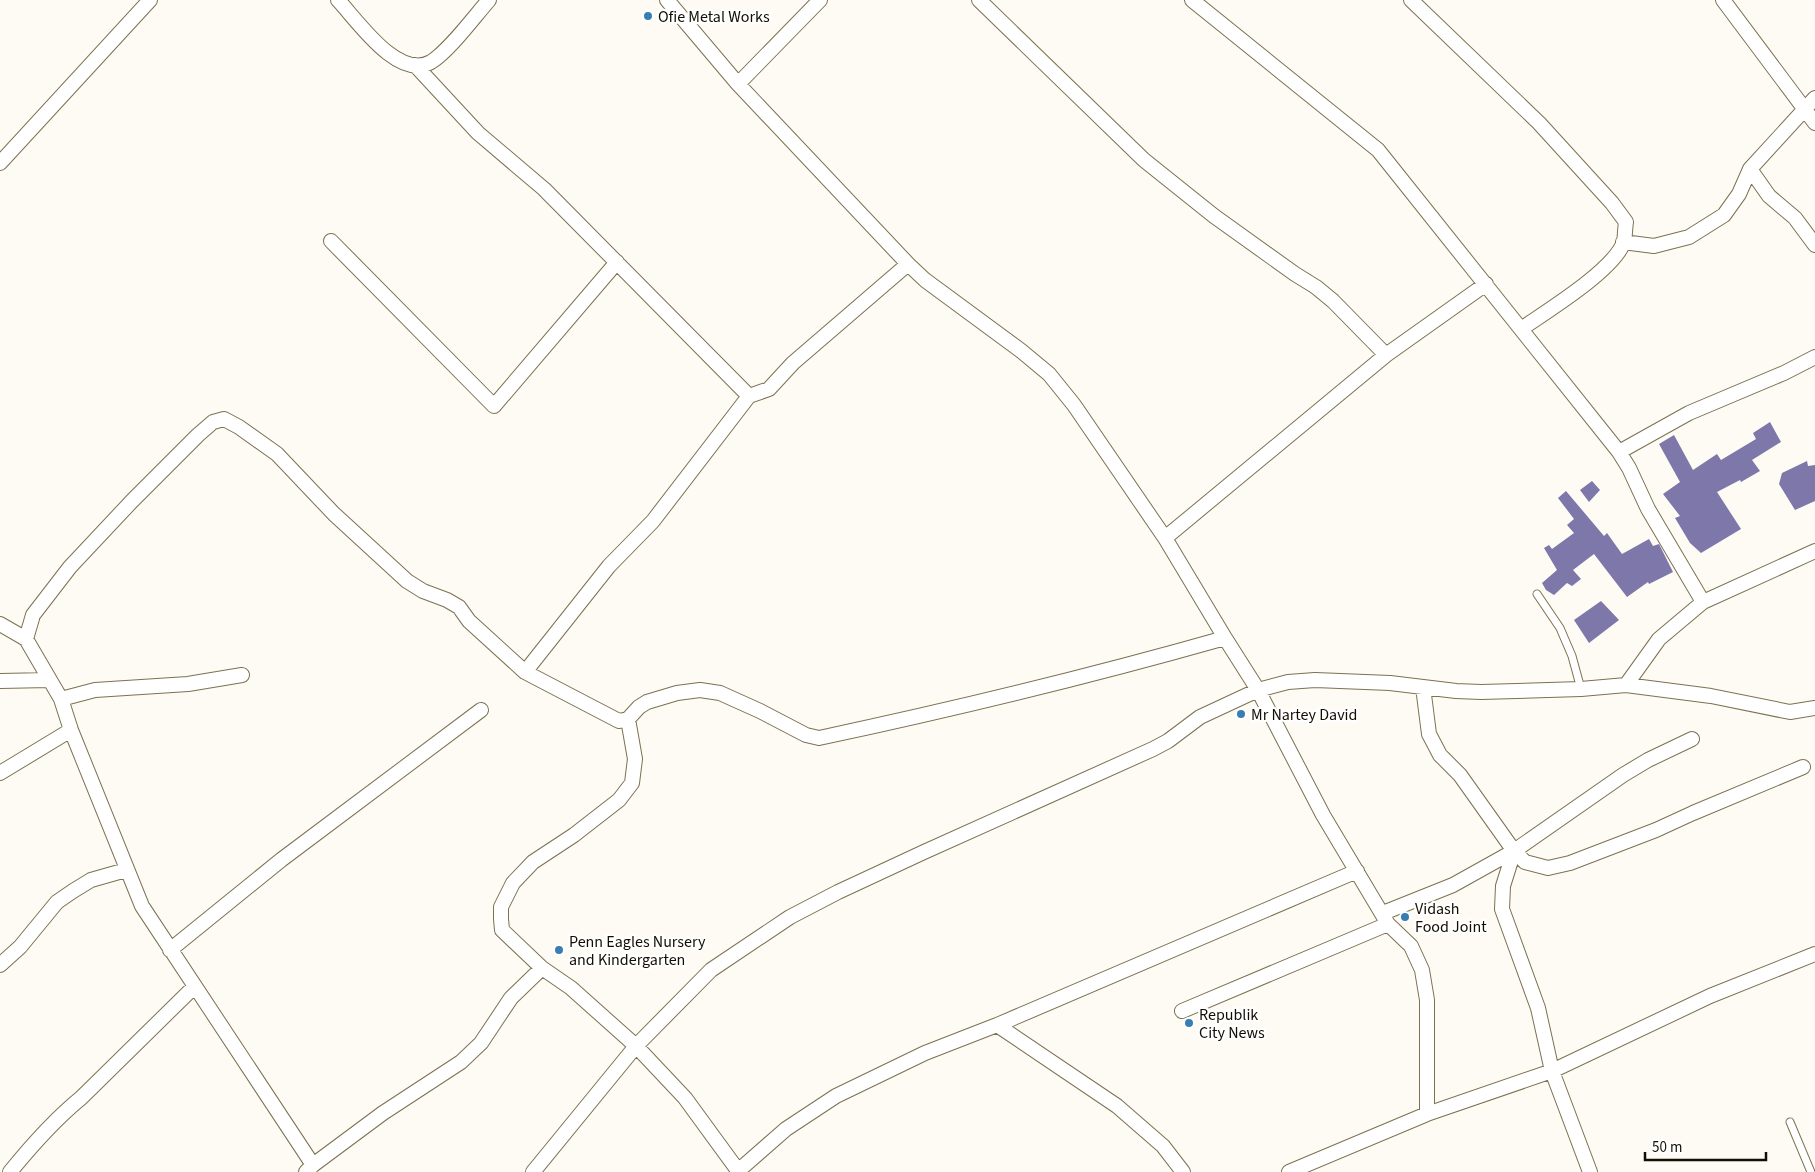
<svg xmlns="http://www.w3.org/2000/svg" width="1815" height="1172" font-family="'Source Sans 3',sans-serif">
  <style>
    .building { fill: #7d77aa }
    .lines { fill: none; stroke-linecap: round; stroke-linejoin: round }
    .lane-casing { stroke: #7c7150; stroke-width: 9 }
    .street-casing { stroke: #7c7150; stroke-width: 16 }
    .lane { stroke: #fff; stroke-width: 7 }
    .street { stroke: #fff; stroke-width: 14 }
    .poi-dot { fill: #377eb3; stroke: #fff; stroke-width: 2 }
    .labels { text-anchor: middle; stroke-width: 4.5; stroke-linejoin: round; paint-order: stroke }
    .poi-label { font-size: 16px; fill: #120e03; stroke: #fff; text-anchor: start }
  </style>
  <rect width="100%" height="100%" fill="#fdfbf4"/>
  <path class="building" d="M1770,422l11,20 -29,18 8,11 -19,11 -1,-2 -23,12 24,37 -40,24 -11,-10 -15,-25 5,-2 -17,-22 17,-12 -21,-38 15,-9 19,35 24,-16 4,6 35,-21 -3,-6z
    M1807,461l1,5 7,-1v36l-20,9 -16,-26 3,-11z
    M1592,481l8,9 -11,12 -9,-12z
    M1566,491l38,45 3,-3 15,21 27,-15 4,7 6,-2 14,28 -24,12 -1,-2 -21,15 -33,-43 -21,16 8,9 -9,7 -5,-3 -13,12 -8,-5 -4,-7 15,-13 -13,-22 5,-3 3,4 22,-16 -7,-8 7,-6 -16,-21z
    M1601,601l18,19 -30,23 -15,-23z"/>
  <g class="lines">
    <g class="lane-casing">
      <path id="lane" d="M1537,594l23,34 12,28 9,33
        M1790,1122l21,50"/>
    </g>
    <g class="street-casing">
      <path id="street" d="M338,0c19,20 60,81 93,62 18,-11 43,-45 58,-62
        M667,0l71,84 170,180 17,16 95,70 29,24 25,31 91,133 60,100 33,52 65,125 65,109 23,22 11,24 5,30v114
        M979,0l165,160 70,56 81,58 21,13 17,14 53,54
        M1192,0l186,150 241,302 10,16 19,41 55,93 -44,37 -33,46
        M1411,0l128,123 73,80 14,19c-1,6 -1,14 -2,20 -11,29 -77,69 -103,87
        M1723,0l92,123
        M415,65l63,68 66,56 205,207
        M738,84l82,-84
        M0,163l150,-163
        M1750,169l19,27 26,22 20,27
        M331,241l163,165 123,-144
        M1623,242l31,4 35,-9 35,-22 15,-21 11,-25 65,-71
        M1619,452l70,-39 95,-40 31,-16
        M1165,538l221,-183 100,-71
        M1703,602l112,-51
        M0,624l26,15 35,60 10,31 71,176 171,259 -7,7
        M26,639l7,-24 37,-48 62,-66 66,-66 15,-13 11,-3 15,8 38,27 57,60 73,67 16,10 24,9 12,7 10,14 56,51 94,49 9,-2 11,-12 8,-5 30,-9 23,-3 20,3 40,18 46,24 13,3c136,-29 272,-62 406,-100
        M525,672l84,-106 44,-45 96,-125 20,-7 24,-26 115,-99
        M0,681l49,-1
        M1423,687l6,47 11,21 20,20 54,76 11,11 23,6 22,-5 86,-33 37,-17 110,-46
        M61,699l34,-9 93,-6 54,-9
        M628,719l7,40 -3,24 -13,17 -45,35 -41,27 -20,21 -12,24v12l1,11 40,38 29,20 65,58 49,52 54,74
        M0,773l71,-43
        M1514,851l-11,35 -1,23 36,99 14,63 38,101
        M1383,913l70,-28 61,-34 109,-76 25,-15 44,-21
        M170,950l111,-90 200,-150
        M0,965l20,-18 37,-45 16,-11 18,-11 35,-10
        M1182,1011l206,-87
        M997,1025l120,81 46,40 20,26
        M313,1165l70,-52 78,-51 20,-19 30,-45 31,-30
        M738,1171l48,-42 50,-33 89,-43 72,-28 360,-154
        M10,1172c22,-27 44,-52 71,-74l113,-111
        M533,1172l103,-126 75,-76 79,-53 48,-25 86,-40 229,-103 15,-8 32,-24 58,-27 30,-8 27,-2 75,3 66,8 25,1 100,-3 45,-4 85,11 79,16 25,-4
        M1289,1172l138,-58 125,-43 158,-75 105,-42"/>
    </g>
    <use href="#lane" class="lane"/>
    <use href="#street" class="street"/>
  </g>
  <g class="poi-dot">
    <circle cx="648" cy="16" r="5"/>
    <circle cx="1241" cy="714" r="5"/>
    <circle cx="1405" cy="917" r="5"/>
    <circle cx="559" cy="950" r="5"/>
    <circle cx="1189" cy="1023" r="5"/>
  </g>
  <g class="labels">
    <g class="poi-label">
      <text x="658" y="22">Ofie Metal Works</text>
      <text x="1251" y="720">Mr Nartey David</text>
      <text x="1415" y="914">Vidash<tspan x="1415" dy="18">Food Joint</tspan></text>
      <text x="569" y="947">Penn Eagles Nursery<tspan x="569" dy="18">and Kindergarten</tspan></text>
      <text x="1199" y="1020">Republik<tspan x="1199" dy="18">City News</tspan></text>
    </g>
  </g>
  <path d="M1645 1152v8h121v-8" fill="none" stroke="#120e03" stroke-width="2.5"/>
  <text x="1652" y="1152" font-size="15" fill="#120e03" stroke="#ffffff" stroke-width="4" paint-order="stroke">50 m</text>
</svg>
